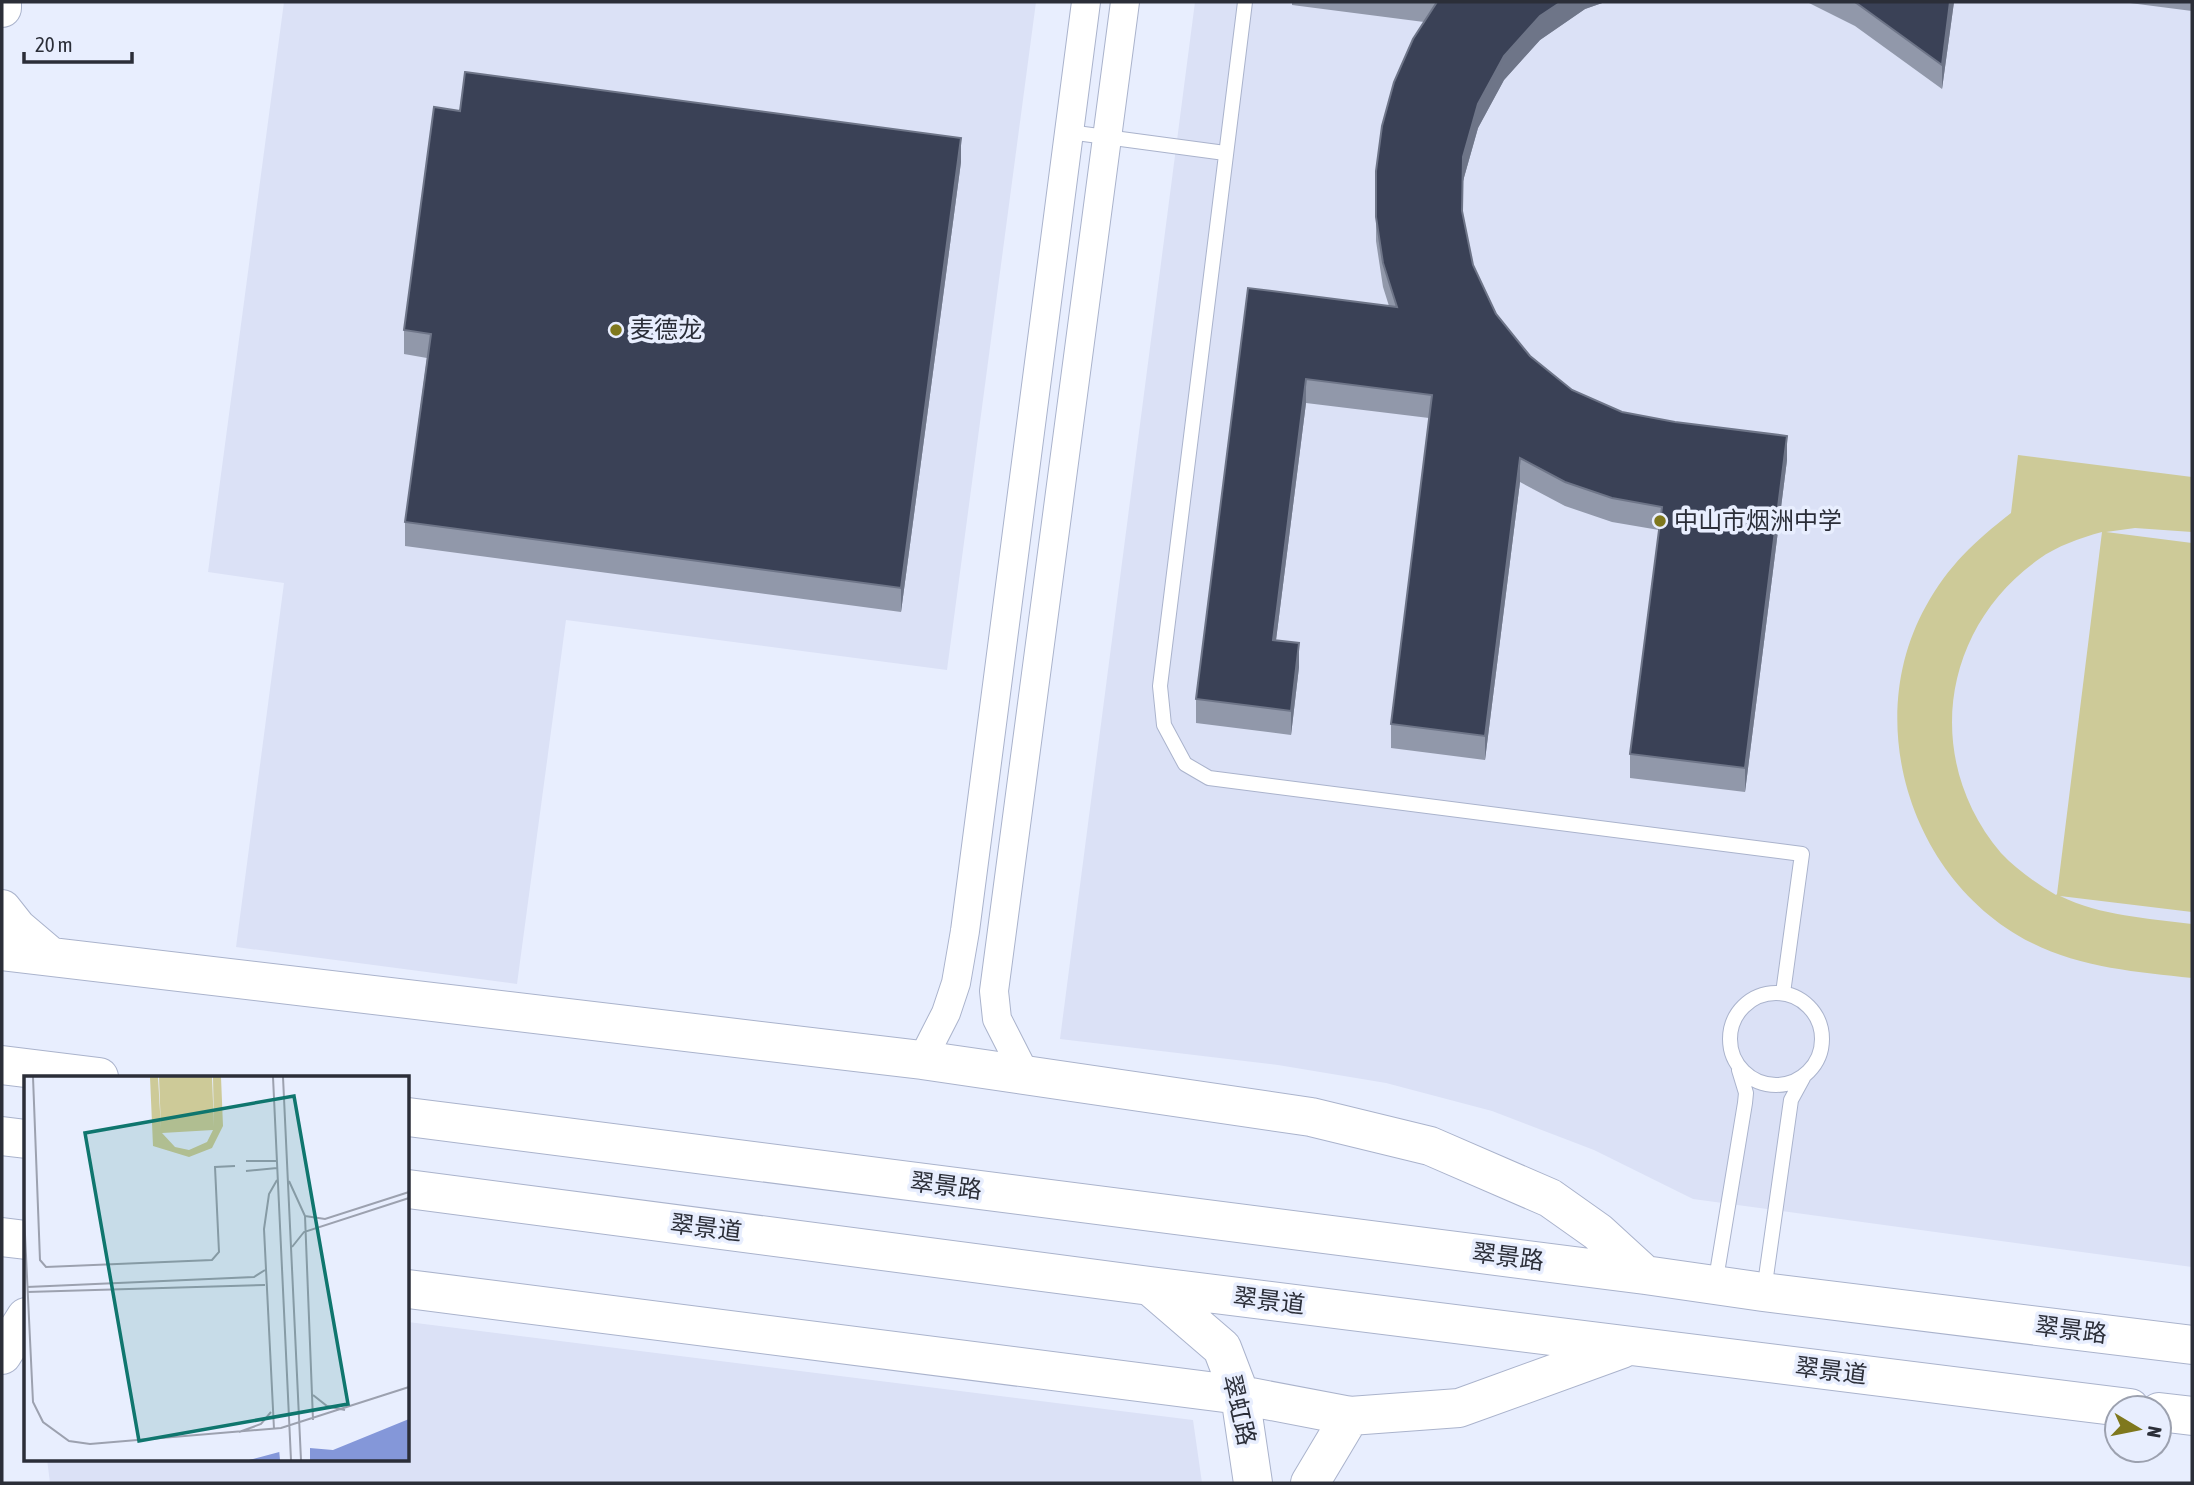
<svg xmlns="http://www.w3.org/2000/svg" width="2194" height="1485" font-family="'Asap Condensed','Noto Sans SC',sans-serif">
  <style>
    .built { fill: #dbe1f6 }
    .green { fill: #cdca98; fill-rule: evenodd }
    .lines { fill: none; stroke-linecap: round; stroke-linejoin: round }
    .lane-casing { stroke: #aab3cc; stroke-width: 16 }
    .street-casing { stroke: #aab3cc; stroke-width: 30 }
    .secondary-casing { stroke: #aab3cc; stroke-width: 40 }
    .lane { stroke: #fff; stroke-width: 14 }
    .street { stroke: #fff; stroke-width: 28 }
    .secondary { stroke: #fff; stroke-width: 38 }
    .wall { fill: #9198aa }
    .shaded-wall { fill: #6e7588 }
    .building { fill: #3a4156; stroke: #6e7588; stroke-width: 2 }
    .poi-dot { fill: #7f781d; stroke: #e8eefe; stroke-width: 2.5 }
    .labels { text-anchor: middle; stroke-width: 7; stroke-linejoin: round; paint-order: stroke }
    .poi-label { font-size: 24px; fill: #2b2e38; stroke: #e8eefe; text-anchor: start }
    .street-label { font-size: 24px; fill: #2b2e38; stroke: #e8eefe }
    .inset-road { fill: none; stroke: #9ca1af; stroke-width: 2 }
    .view { fill: #0f766e; fill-opacity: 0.15; stroke: #0f766e; stroke-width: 3.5 }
    .inset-edge { fill: none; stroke: #2b2e38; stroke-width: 3.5 }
  </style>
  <rect width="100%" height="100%" fill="#e8eefe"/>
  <path class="built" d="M284,2h752l-89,668 -381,-50 -49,364 -281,-37 48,-364 -76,-11z
    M1195,2h997v1265l-499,-68 -99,-49 -102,-39 -106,-28 -108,-18 -218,-26z
    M408,1322l785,98 9,63h-1152l-3,-24h361z"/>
  <path class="green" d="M2018,455l174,22v55l-57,-4 -29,4 86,11v369l-132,-16c41,20 87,22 132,28v54c-54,-6 -110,-10 -160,-35 -119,-59 -172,-219 -106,-337 22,-40 49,-65 85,-93zM2102,532l-45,362 -1,1c-20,-12 -39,-25 -55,-42 -78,-92 -61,-224 38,-294 18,-13 41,-21 63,-27z"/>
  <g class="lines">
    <g class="lane-casing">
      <path id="lane" d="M1245,2l-85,684 4,39 21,39 24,14 593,76 -19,139
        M1069,132l156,21
        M1730 1039a46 46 0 1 1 92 0a46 46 0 1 1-92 0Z
        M1715,1285l30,-182 1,-10 -7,-23
        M1764,1291l27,-191 12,-22"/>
    </g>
    <g class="street-casing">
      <path id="street" d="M922,1060l24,-47 10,-30 9,-52 121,-929
        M1025,1074l-28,-55 -3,-28 131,-989"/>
    </g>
    <g class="secondary-casing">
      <path id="secondary" d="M2,8v-6
        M2,909l15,19 33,28
        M2,951l920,109 389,57 119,29 120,52 48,34 47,43
        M2,1065l97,12
        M408,1117l1237,158 118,17 429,53
        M2,1136l24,3
        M408,1189l742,97 980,122
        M2,1237l24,3
        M1150,1286l72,62 18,47 13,88
        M408,1289l832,106 110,21 109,-8 163,-59
        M2,1355l24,-38
        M2159,1412l33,4
        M1310,1483l40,-67"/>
    </g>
    <use href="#lane" class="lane"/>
    <use href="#street" class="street"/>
    <use href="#secondary" class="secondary"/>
  </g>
  <path class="wall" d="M1292,2h313l-20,7 -45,31 -36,40 -26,48 -15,53 -1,33 11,51 23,49 34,42 42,34 50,22 165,48 -42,332 -115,-14v-24l29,-224 -47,-8 -47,-16 -45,-24 -35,278 -94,-12v-24l38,-306 -123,-15 -30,237 23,27 -8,68 -95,-12v-24l52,-411 141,18 -6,-19 -7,-46v-70l48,-149 -132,-17z
    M1807,2h147l-12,87 -87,-63z
    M2122,2h70v9z
    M961,162l-60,450 -496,-66v-24l22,-164 -23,-4v-24z"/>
  <path class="shaded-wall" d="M1561,2h44l-20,7 -45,31 -36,40 -26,48 -15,53 -1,54 1,-78 15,-53 26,-48 36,-40z
    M1950,2h4l-12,87v-24z
    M961,138v24l-60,450v-24z
    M1306,379v24l-33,261v-24z
    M1787,436v24l-42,332v-24z
    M1520,458v24l-35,278v-24z
    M1299,643v24l-8,68v-24z"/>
  <path class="building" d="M1437,2h124l-21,14 -36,40 -26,48 -15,53 -1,54 11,54 23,49 34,42 42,34 50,22 53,10 112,14 -42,332 -115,-14 32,-247 -50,-9 -47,-16 -45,-24 -35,278 -94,-12 41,-329 -126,-16 -33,261 26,3 -8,68 -95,-12 52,-411 149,19 -14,-44 -7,-46v-46l6,-45 12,-44 19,-43z
    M1855,2h95l-8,63z
    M465,72l496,66 -60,450 -496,-66 26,-188 -27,-4 30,-223 26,4z"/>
  <g class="poi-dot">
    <circle cx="616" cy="330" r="7"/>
    <circle cx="1660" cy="521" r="7"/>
  </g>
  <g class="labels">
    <g class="poi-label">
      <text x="630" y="338">麦德龙</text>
      <text x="1674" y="529">中山市烟洲中学</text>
    </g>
    <g class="street-label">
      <text transform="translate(946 1186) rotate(7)" y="8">翠景路</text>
      <text transform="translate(706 1228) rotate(7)" y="8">翠景道</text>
      <text transform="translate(1508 1257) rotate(7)" y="8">翠景路</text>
      <text transform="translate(1269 1301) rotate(7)" y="8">翠景道</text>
      <text transform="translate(2071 1330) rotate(7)" y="8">翠景路</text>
      <text transform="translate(1831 1371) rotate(7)" y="8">翠景道</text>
      <text transform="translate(1239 1410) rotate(77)" y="8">翠虹路</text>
    </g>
  </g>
  <g transform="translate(24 1076)">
    <rect width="385" height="385" fill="#e8eefe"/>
    <path d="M126,1h8l3,52 -2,-52h53l2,50 -1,-50h8l2,49 -11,22 -23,9 -36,-11zM189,54l-6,12 -18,8 -14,-3 -13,-14z" fill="#cdca98" fill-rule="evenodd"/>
    <path d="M385,343v41h-160l49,-13 35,3z" fill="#8497d9"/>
    <path d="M273,367l13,2v15h-30l-1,-11z" fill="#e8eefe"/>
    <path class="inset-road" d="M9,1l7,183 6,7 166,-7 7,-8 -4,-85 20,-1M249,1l18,383M259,1l18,383M222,85h31M222,95l31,-3M265,105l16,35 8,204M0,138l9,188 10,20 26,19 21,3 191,-16 128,-41M281,140l20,3 84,-27M268,171l12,-15 105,-34M3,211l227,-10 11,-7M3,216l238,-7M289,319l14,11 18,4M250,353l-10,-200 5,-35 8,-14M215,356l22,-8 10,-12"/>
    <path class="view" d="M270,20l54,308 -209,37 -54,-308z"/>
    <rect width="385" height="385" class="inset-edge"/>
  </g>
  <rect width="2194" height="1485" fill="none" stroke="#2b2e38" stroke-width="7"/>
  <g transform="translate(2138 1429) rotate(100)"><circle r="33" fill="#e8eefe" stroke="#9ca1af" stroke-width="2"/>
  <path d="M0-5L12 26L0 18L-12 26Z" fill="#7f781d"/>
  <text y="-10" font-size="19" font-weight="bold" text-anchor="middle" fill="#2b2e38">N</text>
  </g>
  <path d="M24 52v10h108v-10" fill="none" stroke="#2b2e38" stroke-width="3.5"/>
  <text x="35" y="52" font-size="21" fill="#2b2e38" stroke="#e8eefe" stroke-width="5" paint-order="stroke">20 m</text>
</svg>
